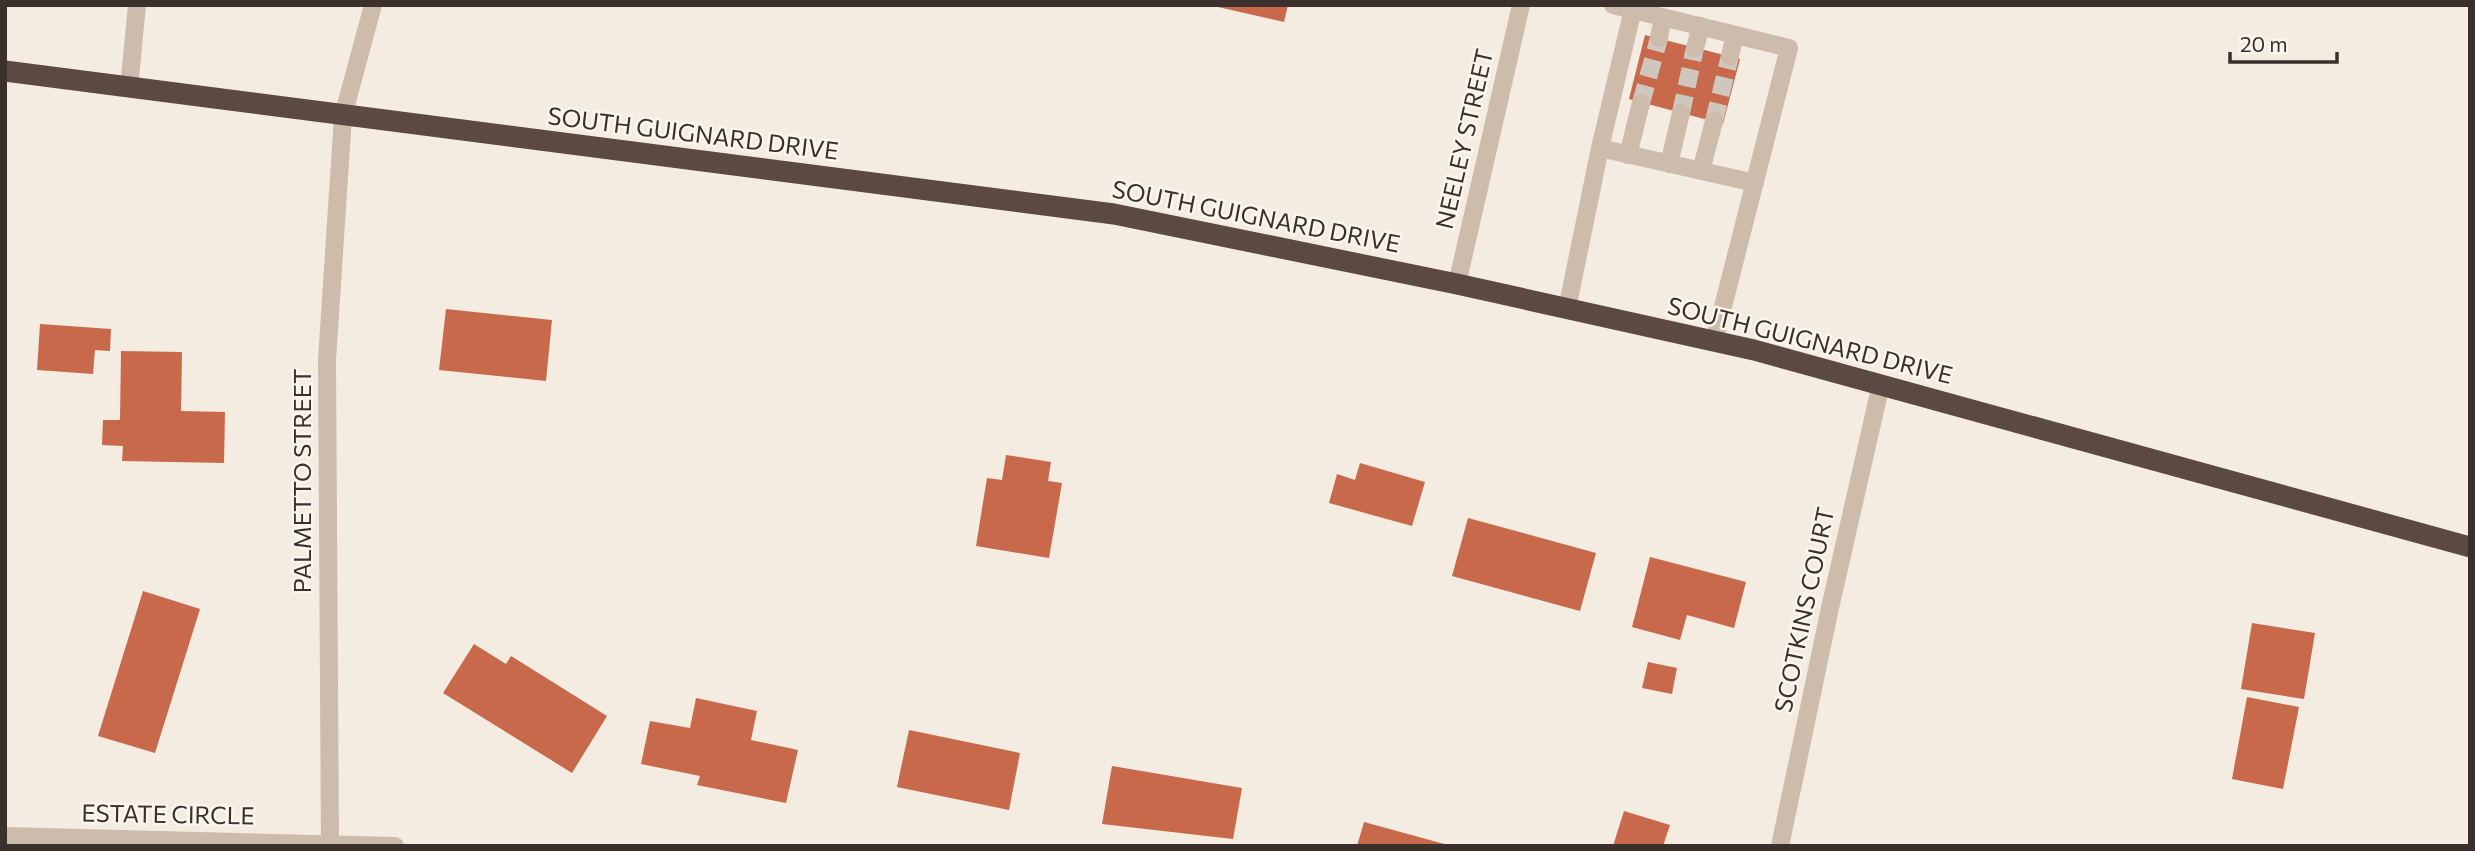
<svg xmlns="http://www.w3.org/2000/svg" width="2475" height="851" font-family="Commissioner,sans-serif">
  <style>
    .building { fill: #c8694b }
    .lines { fill: none; stroke-linecap: round; stroke-linejoin: round }
    .minor-tunnel { stroke: #cfc6bd; stroke-width: 18; stroke-dasharray: 18 9; stroke-linecap: butt }
    .minor { stroke: #cdbbac; stroke-width: 18 }
    .highway { stroke: #5c4a42; stroke-width: 21 }
    .labels { text-anchor: middle; stroke-width: 5; stroke-linejoin: round; paint-order: stroke }
    .street-label { font-size: 24px; fill: #3b302b; stroke: #fbf5ee }
  </style>
  <rect width="100%" height="100%" fill="#f4ebe1"/>
  <path class="building" d="M1209,5h79l-4,17z
    M1645,35l95,24 -17,65 -94,-25z
    M446,309l106,11 -6,61 -107,-11z
    M40,324l71,5 -1,22 -15,-1 -2,24 -56,-4z
    M121,351l61,1 -1,59 44,1 -1,51 -102,-2 1,-15 -21,-1 1,-25h17z
    M1006,455l45,7 -3,19 14,2 -13,75 -73,-12 11,-68 15,2z
    M1360,463l65,19 -13,44 -83,-23 8,-29 18,6z
    M1468,518l128,35 -16,58 -128,-35z
    M1650,557l96,25 -12,46 -47,-13 -7,25 -48,-13z
    M143,591l57,18 -45,144 -57,-17z
    M2252,623l63,10 -11,66 -63,-10z
    M474,644l32,20 5,-8 96,60 -35,57 -129,-80z
    M1648,662l29,6 -5,26 -30,-6z
    M2247,697l52,10 -16,82 -51,-10z
    M696,698l61,13 -6,29 47,10 -12,53 -89,-18 3,-9 -59,-12 9,-43 40,7z
    M909,730l111,23 -11,57 -112,-23z
    M1112,766l130,22 -9,51 -131,-15z
    M1624,811l46,14 -7,21h-50z
    M1364,822l84,23v1h-91z"/>
  <g class="lines">
    <path class="minor-tunnel" d="M1641,103l18,-65
      M1681,113l14,-65
      M1714,121l16,-65"/>
    <path class="minor" d="M1613,5l176,43 -75,294
      M1659,38l4,-21
      M1695,48l6,-22
      M1730,56l5,-21
      M129,88l8,-83
      M1600,148l155,35
      M1628,155l13,-52
      M1669,164l12,-51
      M1701,171l13,-50
      M1457,284l64,-279
      M1567,309l33,-161 34,-143
      M5,836l390,10
      M330,846l-3,-486 16,-244 30,-111
      M1780,846l50,-238 51,-224"/>
    <path class="highway" d="M5,71l1109,143 343,70 297,66 716,197"/>
  </g>
  <g class="labels">
    <g class="street-label">
      <text transform="translate(693 134) rotate(7)" y="8">SOUTH GUIGNARD DRIVE</text>
      <text transform="translate(1465 139) rotate(-77)" y="8">NEELEY STREET</text>
      <text transform="translate(1256 217) rotate(11)" y="8">SOUTH GUIGNARD DRIVE</text>
      <text transform="translate(1810 341) rotate(14)" y="8">SOUTH GUIGNARD DRIVE</text>
      <text transform="translate(303 481) rotate(-90)" y="8">PALMETTO STREET</text>
      <text transform="translate(1805 610) rotate(-78)" y="8">SCOTKINS COURT</text>
      <text transform="translate(168 815) rotate(1)" y="8">ESTATE CIRCLE</text>
    </g>
  </g>
  <rect width="2475" height="851" fill="none" stroke="#3b302b" stroke-width="14"/>
  <path d="M2230 52v10h107v-10" fill="none" stroke="#3b302b" stroke-width="3.5"/>
  <text x="2240" y="52" font-size="21" fill="#3b302b" stroke="#fbf5ee" stroke-width="5" paint-order="stroke">20 m</text>
</svg>
